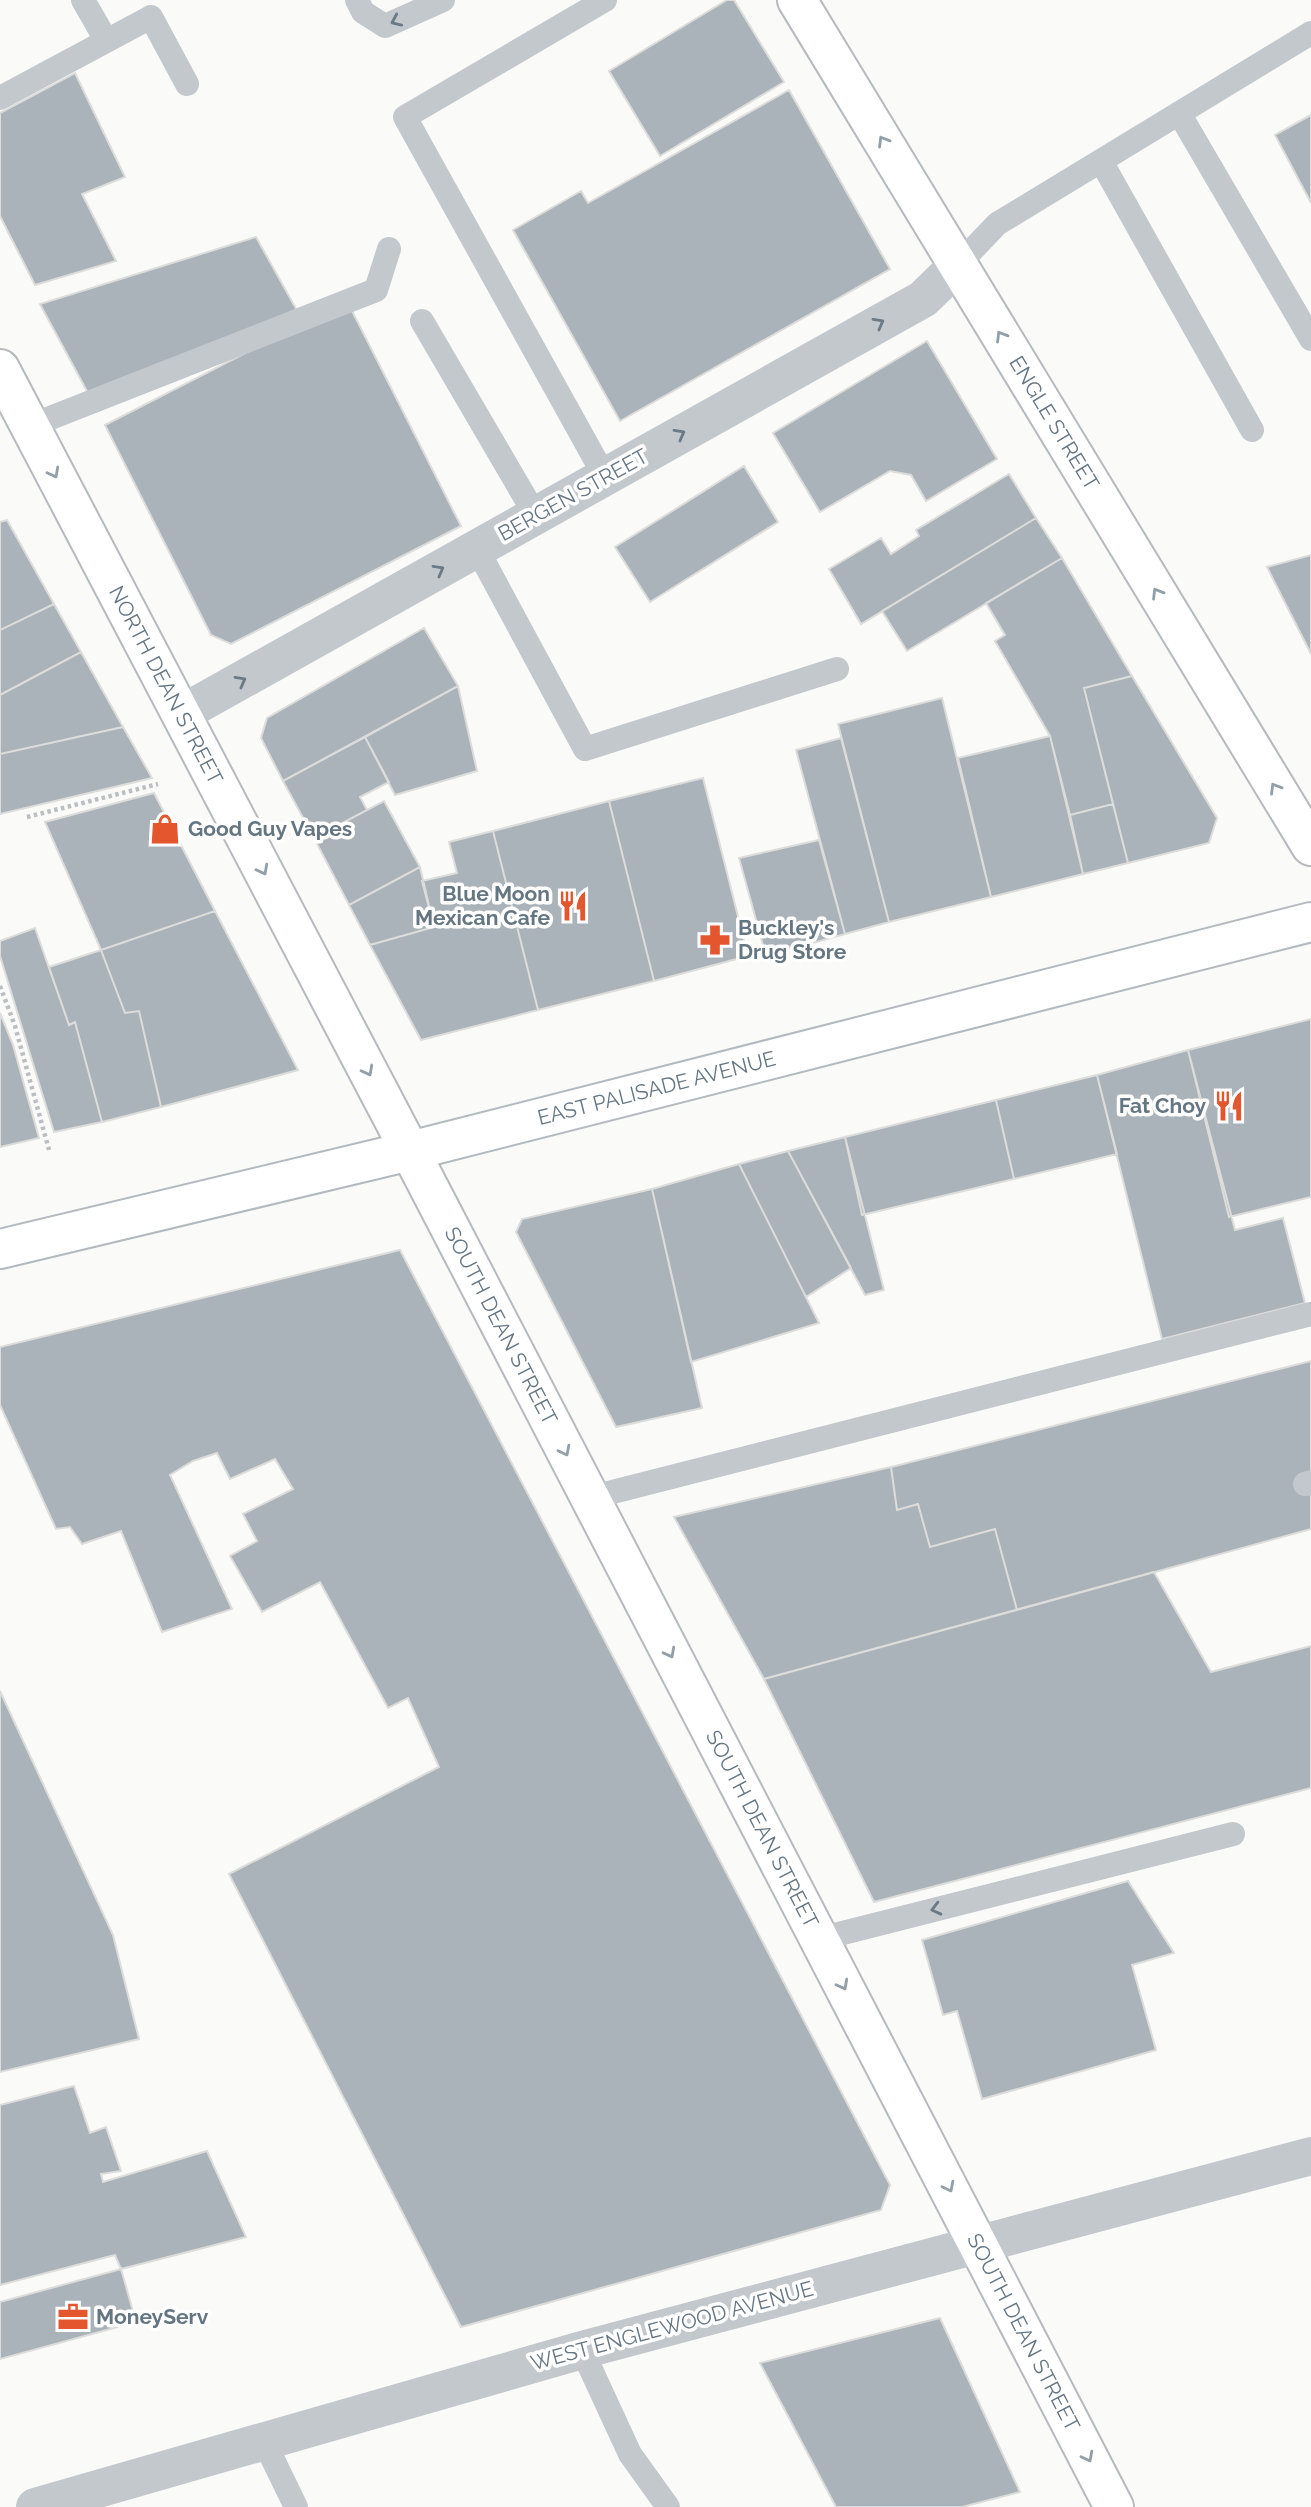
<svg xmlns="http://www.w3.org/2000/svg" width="1311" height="2507" font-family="Raleway,sans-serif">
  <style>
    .building { fill: #aab3b9; stroke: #dcdcda; stroke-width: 2 }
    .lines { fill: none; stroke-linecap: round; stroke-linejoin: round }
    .secondary-casing { stroke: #b3babf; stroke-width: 42 }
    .primary-casing { stroke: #b5babe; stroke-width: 42 }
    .path { stroke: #bbbfc2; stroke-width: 4.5; stroke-dasharray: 3.5 3.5; stroke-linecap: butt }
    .service { stroke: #c3c8cc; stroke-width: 24 }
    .minor { stroke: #c3c8cc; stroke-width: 38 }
    .secondary { stroke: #fff; stroke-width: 38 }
    .primary { stroke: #fff; stroke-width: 38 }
    .oneway { stroke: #6a7a87 }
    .oneway2 { stroke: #939fa8 }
    .labels { text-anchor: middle; stroke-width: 7; stroke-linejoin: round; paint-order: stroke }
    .street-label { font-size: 21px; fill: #657683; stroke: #fff }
    .poi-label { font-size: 21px; font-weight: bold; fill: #657683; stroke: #fff; text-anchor: start }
  </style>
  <rect width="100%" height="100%" fill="#fafaf8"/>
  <path class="building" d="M727,0h7l50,82 -124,74 -51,-85z
    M75,73l50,104 -43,17 34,67 -81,24 -35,-69v-103z
    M789,90l101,179 -270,152 -107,-191 68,-39 7,12z
    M1311,115v88l-36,-68z
    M256,237l43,77 -211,79 -48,-89z
    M347,301l114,225 -230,118 -20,-9 -106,-210z
    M927,341l70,118 -71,42 -15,-26 -21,-4 -70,41 -47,-79z
    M744,466l34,56 -128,80 -35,-55z
    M1009,474l27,44 -175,106 -32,-55 52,-31 10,16 28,-18 -3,-6z
    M1036,518l26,40 -155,93 -25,-40z
    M7,520l47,84 -54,26v-108z
    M1311,555v99l-44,-87z
    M1062,558l70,118 -48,12 29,116 -43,11 -20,-79 -55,-95 10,-6 -19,-32z
    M54,604l27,48 -81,43v-65z
    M424,628l34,58 -175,95 -22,-43 6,-20z
    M81,652l42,75 -123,27v-59z
    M1132,676l85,142 -8,25 -81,20 -44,-175z
    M458,686l19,85 -82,24 -30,-58z
    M942,698l49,199 -102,25 -51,-198z
    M123,727l29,51 -152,36v-60z
    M1050,736l33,138 -92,23 -33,-139z
    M365,737l24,45 -29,15 7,13 -53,28 -31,-57z
    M841,738l48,184 -44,12 -49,-184z
    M703,778l45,178 -94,25 -45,-180z
    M154,793l61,118 -114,39 -56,-128z
    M384,801l36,66 -71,38 -35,-67z
    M609,801l45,180 -116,29 -45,-179z
    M1113,804l15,59 -45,11 -13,-59z
    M493,831l45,179 -117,30 -51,-95 64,-18 -12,-46 35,-8 -8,-31z
    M819,840l26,94 -79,22 -27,-98z
    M420,867l14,60 -64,18 -21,-40z
    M215,911l83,159 -137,37 -22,-96 -14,2 -24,-63z
    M35,928l34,97 6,-3 27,100 -48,10 -54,-176v-15z
    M101,950l24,63 14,-2 22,96 -59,15 -27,-100 -6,3 -20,-58z
    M0,1013l13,32 26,93 -39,9z
    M1311,1019v178l-82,20 -41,-167z
    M1188,1050l47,180 48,-12 22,85 -143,36 -65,-264z
    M1097,1075l20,79 -103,25 -18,-79z
    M996,1100l18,79 -152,36 -17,-78z
    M845,1137l39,153 -19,5 -77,-144z
    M788,1151l63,117 -45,29 -67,-133z
    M739,1164l80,159 -128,39 -39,-173z
    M652,1189l50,219 -86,19 -100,-195 6,-13z
    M400,1250l490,935 -9,25 -420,117 -232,-453 210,-107 -31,-69 -20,10 -68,-126 -58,30 -32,-56 27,-15 -14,-27 50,-25 -18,-30 -45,20 -13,-26 -24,8 -23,14 62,134 -70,23 -41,-101 -39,13 -12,-17 -14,2 -56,-124v-58z
    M1311,1361v168l-294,81 -22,-81 -65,18 -12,-43 -21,6 -6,-43z
    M891,1467l6,43 21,-6 12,43 65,-18 22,81 -253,69 -90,-162z
    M1154,1572l57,100 100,-26v142l-437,114 -110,-223z
    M0,1691l113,244 26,104 -139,33z
    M1128,1881l46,72 -42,12 24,85 -174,49 -25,-88 -14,4 -21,-75z
    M74,2086l16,47 16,-6 15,44 -20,3 2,8 104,-31 39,86 -125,32 -6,-14 -115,30v-180z
    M121,2269l15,53 -136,37v-57z
    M940,2318l80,174 -58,15h-126l-76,-144z"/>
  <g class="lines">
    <g class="secondary-casing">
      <g id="secondary">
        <path id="s1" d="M0,1249l410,-98 901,-229"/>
      </g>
    </g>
    <g class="primary-casing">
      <g id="primary">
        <path id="s2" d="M797,0l514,846"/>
        <path id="s3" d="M0,369l410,782 704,1356"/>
      </g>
    </g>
    <path class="path" d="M27,817l131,-33
      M0,986l15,40 34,124"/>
    <path class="service" d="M83,0l23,40
      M357,0l6,12 22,14 58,-26
      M0,98l151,-81 36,67
      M1179,113l132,226
      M1101,161l151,269
      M958,265l39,-41 314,-191
      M422,321l114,195
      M30,426l346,-136 13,-41
      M605,477l-200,-360 200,-117
      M477,549l108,200 252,-80
      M1305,1484l6,-2
      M589,1498l722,-184
      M819,1939l414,-105
      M582,2350l48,104 38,53
      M264,2441l32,66"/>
    <path class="minor" d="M181,714l742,-415 35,-34
      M35,2507l547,-157 729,-194"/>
    <use href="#secondary" class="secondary"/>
    <use href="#primary" class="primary"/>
  </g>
  <defs><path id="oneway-chevron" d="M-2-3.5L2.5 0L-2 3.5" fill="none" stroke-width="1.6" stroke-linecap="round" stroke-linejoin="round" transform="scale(1.75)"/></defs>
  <g class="oneway">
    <use href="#oneway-chevron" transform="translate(396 21) rotate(156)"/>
    <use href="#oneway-chevron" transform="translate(879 323) rotate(-29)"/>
    <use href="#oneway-chevron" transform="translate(680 434) rotate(-29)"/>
    <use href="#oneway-chevron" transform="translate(439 570) rotate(-29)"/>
    <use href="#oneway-chevron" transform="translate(241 681) rotate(-29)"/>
    <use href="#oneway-chevron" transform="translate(936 1909) rotate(166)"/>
  </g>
  <g class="oneway2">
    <use href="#oneway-chevron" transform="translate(883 141) rotate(-121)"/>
    <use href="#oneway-chevron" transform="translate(1001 336) rotate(-121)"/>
    <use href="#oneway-chevron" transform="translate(54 473) rotate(62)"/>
    <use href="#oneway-chevron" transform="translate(1157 593) rotate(-121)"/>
    <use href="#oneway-chevron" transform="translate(1275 788) rotate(-121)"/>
    <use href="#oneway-chevron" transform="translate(263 870) rotate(62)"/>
    <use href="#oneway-chevron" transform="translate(368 1071) rotate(62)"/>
    <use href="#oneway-chevron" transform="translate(565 1451) rotate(63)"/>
    <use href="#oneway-chevron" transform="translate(670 1653) rotate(62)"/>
    <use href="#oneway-chevron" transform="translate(843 1985) rotate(62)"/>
    <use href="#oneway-chevron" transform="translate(949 2187) rotate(63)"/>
    <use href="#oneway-chevron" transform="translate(1088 2457) rotate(63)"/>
  </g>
  <defs>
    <g id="shop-bare" transform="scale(2.415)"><path d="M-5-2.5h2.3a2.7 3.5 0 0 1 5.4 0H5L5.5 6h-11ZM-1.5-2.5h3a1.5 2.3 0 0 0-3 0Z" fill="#e4572e" stroke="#fff" stroke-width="2.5" paint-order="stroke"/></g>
    <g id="restaurant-bare" transform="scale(2.415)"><path d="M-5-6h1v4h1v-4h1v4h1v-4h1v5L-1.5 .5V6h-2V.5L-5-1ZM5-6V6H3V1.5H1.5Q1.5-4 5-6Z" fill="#e4572e" stroke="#fff" stroke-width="2.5" paint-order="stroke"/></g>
    <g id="pharmacy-bare" transform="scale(2.415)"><path d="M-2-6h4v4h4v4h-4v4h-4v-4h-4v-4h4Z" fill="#e4572e" stroke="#fff" stroke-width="2.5" paint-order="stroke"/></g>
    <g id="office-bare" transform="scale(2.415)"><path d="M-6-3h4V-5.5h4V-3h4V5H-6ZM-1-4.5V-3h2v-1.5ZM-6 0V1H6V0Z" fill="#e4572e" stroke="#fff" stroke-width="2.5" paint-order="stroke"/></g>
  </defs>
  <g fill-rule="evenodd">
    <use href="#shop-bare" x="165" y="829"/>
    <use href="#restaurant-bare" x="573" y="906"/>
    <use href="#pharmacy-bare" x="715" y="940"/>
    <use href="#restaurant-bare" x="1229" y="1106"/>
    <use href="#office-bare" x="73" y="2317"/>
  </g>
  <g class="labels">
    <g class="street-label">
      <text dy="7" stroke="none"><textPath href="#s2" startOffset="495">ENGLE STREET</textPath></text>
      <text transform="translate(573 495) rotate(-29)" y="7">BERGEN STREET</text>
      <text dy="7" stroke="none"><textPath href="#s3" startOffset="357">NORTH DEAN STREET</textPath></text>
      <text dy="7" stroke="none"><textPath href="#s1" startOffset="676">EAST PALISADE AVENUE</textPath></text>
      <text dy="7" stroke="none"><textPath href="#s3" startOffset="1080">SOUTH DEAN STREET</textPath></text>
      <text dy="7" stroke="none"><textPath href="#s3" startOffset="1647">SOUTH DEAN STREET</textPath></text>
      <text transform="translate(672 2326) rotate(-15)" y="7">WEST ENGLEWOOD AVENUE</text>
      <text dy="7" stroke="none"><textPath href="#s3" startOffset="2214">SOUTH DEAN STREET</textPath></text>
    </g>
    <g class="poi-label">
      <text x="188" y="836">Good Guy Vapes</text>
      <text x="550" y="901" text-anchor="end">Blue Moon<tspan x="550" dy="24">Mexican Cafe</tspan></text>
      <text x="738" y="935">Buckley's<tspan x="738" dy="24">Drug Store</tspan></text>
      <text x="1206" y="1113" text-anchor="end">Fat Choy</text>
      <text x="96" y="2324">MoneyServ</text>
    </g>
  </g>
</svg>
